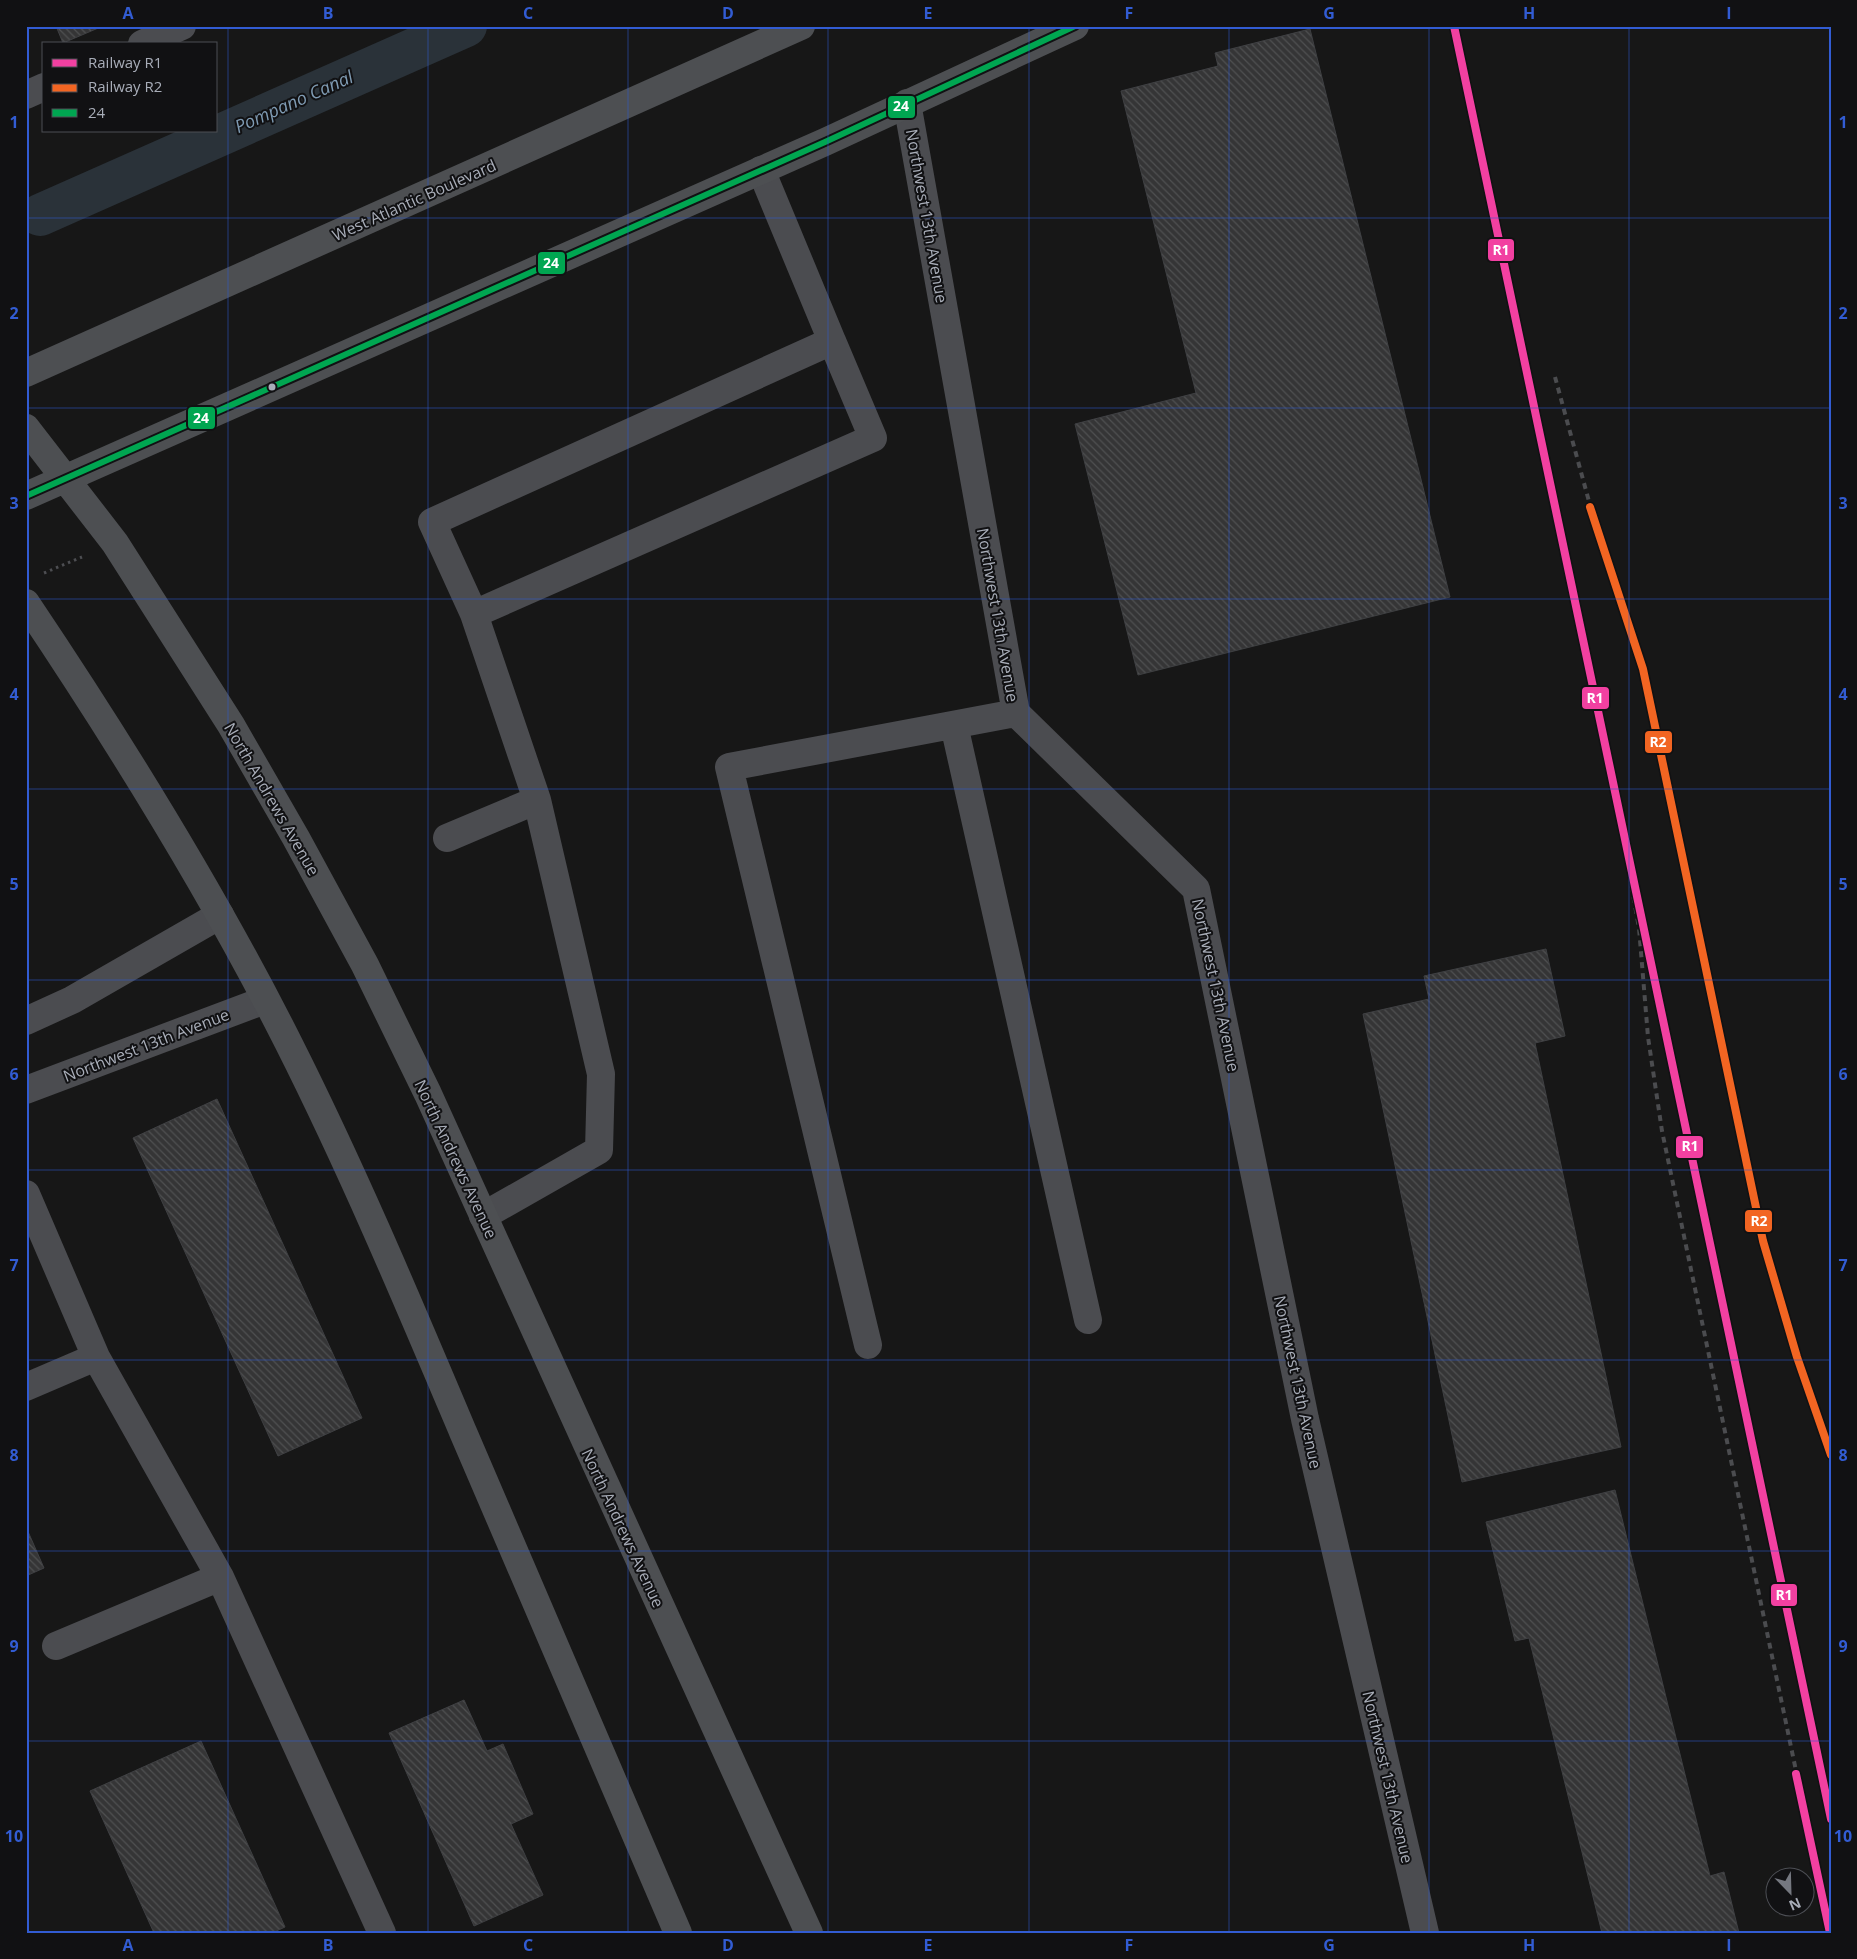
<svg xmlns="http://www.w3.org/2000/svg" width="1857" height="1959" font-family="'Open Sans',sans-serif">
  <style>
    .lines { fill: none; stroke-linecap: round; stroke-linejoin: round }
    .canal { stroke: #2a3239; stroke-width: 42 }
    .building { fill: url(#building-back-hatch); stroke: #3f4043 }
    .path { stroke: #4d4e52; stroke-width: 3; stroke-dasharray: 2.5 4; stroke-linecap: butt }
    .minor { stroke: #4b4c50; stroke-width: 28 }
    .major { stroke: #4d4f52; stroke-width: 28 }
    .rail { stroke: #4b4c4f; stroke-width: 4; stroke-dasharray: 6 5; stroke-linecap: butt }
    .bus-1-casing { stroke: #111113; stroke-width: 10 }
    .bus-1 { stroke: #00a651; stroke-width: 6 }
    .rail-1-casing { stroke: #111113; stroke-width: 11 }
    .rail-2-casing { stroke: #111113; stroke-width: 11 }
    .rail-1 { stroke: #f240a1; stroke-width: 8 }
    .rail-2 { stroke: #f26522; stroke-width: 8 }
    .grid { fill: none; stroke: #325cd3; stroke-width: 1; stroke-opacity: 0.55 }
    .bus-dot { fill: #a8adb8; stroke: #111113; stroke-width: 2 }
    .labels { text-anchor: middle; stroke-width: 4; stroke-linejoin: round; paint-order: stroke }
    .street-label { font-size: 16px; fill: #a8adb8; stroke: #111113 }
    .water-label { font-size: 18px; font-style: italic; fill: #7f9bb3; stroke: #111113 }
    .line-badge { stroke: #111113; stroke-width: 2 }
    .badge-label { font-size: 14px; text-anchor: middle; font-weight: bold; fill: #fff }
    .neatline { fill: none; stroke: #325cd3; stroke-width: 2 }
    .grid-label { font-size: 16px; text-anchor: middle; font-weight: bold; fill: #325cd3 }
  </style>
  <defs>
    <pattern id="building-back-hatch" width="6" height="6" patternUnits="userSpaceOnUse" patternTransform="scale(1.25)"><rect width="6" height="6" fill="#353536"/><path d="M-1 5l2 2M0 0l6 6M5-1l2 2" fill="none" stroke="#4f5051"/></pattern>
  </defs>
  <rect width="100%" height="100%" fill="#171717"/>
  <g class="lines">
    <path class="canal" d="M40,215l426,-189"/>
  </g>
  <path class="building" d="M56,26h47l-40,17z
    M1310,29l140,568 -312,78 -63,-251 121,-31 -75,-302 97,-25 -3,-13z
    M1546,949l19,87 -30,7 86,404 -159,35 -99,-468 66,-15 -5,-23z
    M217,1099l145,319 -84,38 -145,-318z
    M1615,1490l95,386 14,-4 15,61h-137l-73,-295 -14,3 -29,-119z
    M26,1527l18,41 -18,8z
    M464,1700l23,51 16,-7 30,70 -22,10 32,71 -69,31 -85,-193z
    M201,1741l84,186 -13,6h-118l-64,-142z"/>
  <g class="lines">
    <path class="path" d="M44,573l38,-16"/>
    <path class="minor" d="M142,44l40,-18
      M26,95l18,-8
      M907,103l109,610 180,176 109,530 120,514
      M474,614l399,-176 -41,-97
      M954,725l134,595
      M447,838l90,-38
      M26,1021l46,-21 148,-85
      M26,1090l239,-90
      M26,1194l70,163 -70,30
      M483,1216l116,-66 2,-76 -64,-274 -63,-186 -42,-92 400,-181 -71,-171
      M868,1345l-139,-578 287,-54
      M96,1357l124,220 162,356
      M56,1646l164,-69"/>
    <path class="major" d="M26,373l775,-347
      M26,428l89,115 116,182 65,113 69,127 63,129 381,839
      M26,496l799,-354 250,-116
      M26,603c96,143 186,288 263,441 64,127 119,258 174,388 72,167 143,334 215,501"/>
    <path class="rail" d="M1555,377l38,139 50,153 120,572 34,116 34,98
      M1620,821l19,107 9,109 14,94 168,802"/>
    <g class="bus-1-casing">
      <path id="bus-1" d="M26,496l799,-354 250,-116"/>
    </g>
    <use href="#bus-1" class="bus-1"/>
    <g class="rail-1-casing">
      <path id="rail-1" d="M1454,26l377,1793
        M1796,1774l34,159"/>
    </g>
    <g class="rail-2-casing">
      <path id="rail-2" d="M1590,507l53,162 120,572 34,116 34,98"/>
    </g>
    <use href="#rail-1" class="rail-1"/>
    <use href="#rail-2" class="rail-2"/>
  </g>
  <path class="grid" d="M228,26v1907M428,26v1907M628,26v1907M828,26v1907M1029,26v1907M1229,26v1907M1429,26v1907M1629,26v1907M26,218h1805M26,408h1805M26,599h1805M26,789h1805M26,980h1805M26,1170h1805M26,1360h1805M26,1551h1805M26,1741h1805"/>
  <circle class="bus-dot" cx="272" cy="387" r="4.5"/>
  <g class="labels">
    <g class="street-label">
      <text transform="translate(414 200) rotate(-24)" y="6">West Atlantic Boulevard</text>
      <text transform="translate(927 216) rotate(80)" y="6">Northwest 13th Avenue</text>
      <text transform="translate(998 615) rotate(80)" y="6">Northwest 13th Avenue</text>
      <text transform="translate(272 799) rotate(60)" y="6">North Andrews Avenue</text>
      <text transform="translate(1216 985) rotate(78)" y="6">Northwest 13th Avenue</text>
      <text transform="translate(146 1045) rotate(-21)" y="6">Northwest 13th Avenue</text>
      <text transform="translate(456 1159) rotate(65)" y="6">North Andrews Avenue</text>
      <text transform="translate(1298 1382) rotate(78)" y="6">Northwest 13th Avenue</text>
      <text transform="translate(623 1528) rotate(65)" y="6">North Andrews Avenue</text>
      <text transform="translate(1388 1777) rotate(77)" y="6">Northwest 13th Avenue</text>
    </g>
    <g class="water-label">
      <text transform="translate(294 102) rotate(-24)" y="6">Pompano Canal</text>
    </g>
  </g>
  <g class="line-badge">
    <rect x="887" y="95" width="29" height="24" rx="5" fill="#00a651"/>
    <rect x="1487" y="238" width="28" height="24" rx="5" fill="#f240a1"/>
    <rect x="537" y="251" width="29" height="24" rx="5" fill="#00a651"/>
    <rect x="187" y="406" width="29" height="24" rx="5" fill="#00a651"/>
    <rect x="1581" y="686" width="29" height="24" rx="5" fill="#f240a1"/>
    <rect x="1644" y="730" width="29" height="24" rx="5" fill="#f26522"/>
    <rect x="1675" y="1135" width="29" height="24" rx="5" fill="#f240a1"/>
    <rect x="1744" y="1209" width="29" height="24" rx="5" fill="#f26522"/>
    <rect x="1770" y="1583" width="28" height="24" rx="5" fill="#f240a1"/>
  </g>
  <g class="badge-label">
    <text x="901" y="111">24</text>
    <text x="1501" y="255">R1</text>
    <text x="551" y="268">24</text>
    <text x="201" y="423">24</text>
    <text x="1595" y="703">R1</text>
    <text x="1658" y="747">R2</text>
    <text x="1690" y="1151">R1</text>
    <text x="1759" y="1226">R2</text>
    <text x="1784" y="1600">R1</text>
  </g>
  <rect width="1857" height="1959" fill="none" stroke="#111113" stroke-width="55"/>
  <rect x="42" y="42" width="175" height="90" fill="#111113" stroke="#4d4f55"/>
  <rect x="52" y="59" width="25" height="8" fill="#f240a1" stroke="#4d4f55"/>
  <text x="88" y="68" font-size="15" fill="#a8adb8">Railway R1</text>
  <rect x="52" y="84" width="25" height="8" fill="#f26522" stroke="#4d4f55"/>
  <text x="88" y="92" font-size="15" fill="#a8adb8">Railway R2</text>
  <rect x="52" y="109" width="25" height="8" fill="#00a651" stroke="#4d4f55"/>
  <text x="88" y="118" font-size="15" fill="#a8adb8">24</text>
  <g transform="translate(1790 1892) rotate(157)"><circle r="24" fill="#111113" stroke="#4d4f55"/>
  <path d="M0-4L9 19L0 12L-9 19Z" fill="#757880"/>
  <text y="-8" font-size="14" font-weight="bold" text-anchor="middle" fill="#a8adb8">N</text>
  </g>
  <rect x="28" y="28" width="1802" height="1904" class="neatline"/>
  <g class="grid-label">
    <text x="128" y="19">A</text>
    <text x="328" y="19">B</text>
    <text x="528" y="19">C</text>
    <text x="728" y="19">D</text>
    <text x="928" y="19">E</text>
    <text x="1129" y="19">F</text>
    <text x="1329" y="19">G</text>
    <text x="1529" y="19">H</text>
    <text x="1729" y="19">I</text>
    <text x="14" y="128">1</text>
    <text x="1843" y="128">1</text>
    <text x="14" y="319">2</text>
    <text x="1843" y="319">2</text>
    <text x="14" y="509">3</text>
    <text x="1843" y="509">3</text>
    <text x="14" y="700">4</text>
    <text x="1843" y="700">4</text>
    <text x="14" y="890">5</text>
    <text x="1843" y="890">5</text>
    <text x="14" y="1080">6</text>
    <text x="1843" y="1080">6</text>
    <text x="14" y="1271">7</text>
    <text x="1843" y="1271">7</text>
    <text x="14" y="1461">8</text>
    <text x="1843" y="1461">8</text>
    <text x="14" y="1652">9</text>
    <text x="1843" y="1652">9</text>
    <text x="14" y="1842">10</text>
    <text x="1843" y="1842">10</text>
    <text x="128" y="1951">A</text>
    <text x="328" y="1951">B</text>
    <text x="528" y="1951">C</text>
    <text x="728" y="1951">D</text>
    <text x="928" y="1951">E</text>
    <text x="1129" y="1951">F</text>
    <text x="1329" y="1951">G</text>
    <text x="1529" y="1951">H</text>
    <text x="1729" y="1951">I</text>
  </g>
</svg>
